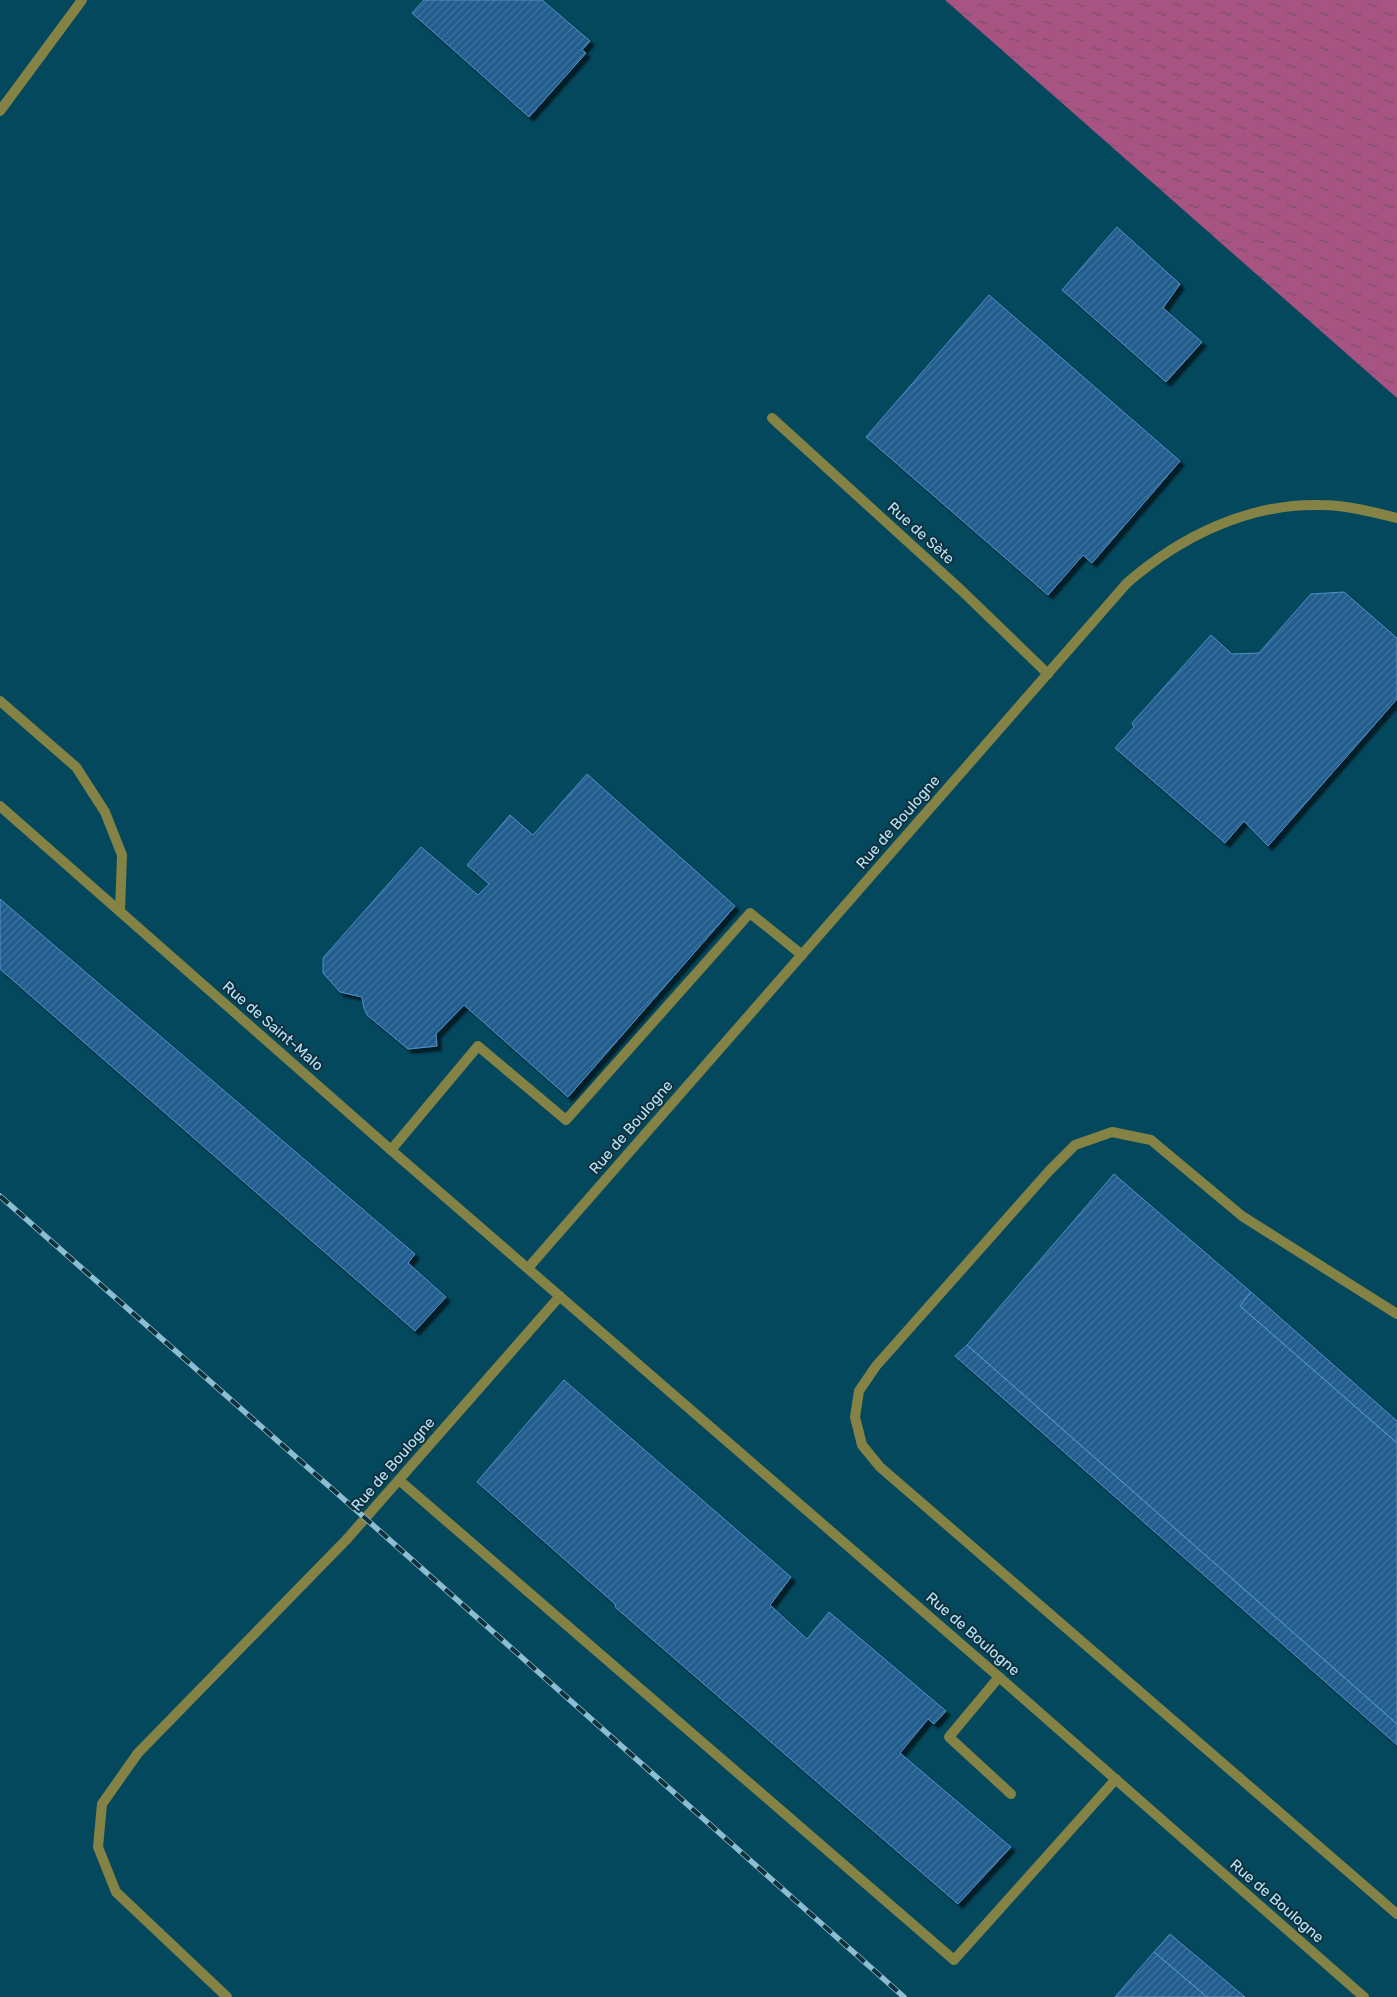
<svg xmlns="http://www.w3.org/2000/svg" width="1397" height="1997" font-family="Rubik,sans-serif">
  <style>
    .built { fill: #04485e }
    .water { fill: url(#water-ripples) }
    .building { fill: url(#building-hatch); stroke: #5191c9; filter: url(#shadow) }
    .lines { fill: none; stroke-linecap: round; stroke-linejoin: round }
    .service { stroke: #848244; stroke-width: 10 }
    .minor { stroke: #848244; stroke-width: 10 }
    .rail-casing { stroke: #8cbdd1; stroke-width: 5.5 }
    .rail { stroke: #10303c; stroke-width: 4; stroke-dasharray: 11; stroke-linecap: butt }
    .labels { text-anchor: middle; stroke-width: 4; stroke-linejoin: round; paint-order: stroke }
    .street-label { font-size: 15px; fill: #b8e5f9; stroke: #10303c }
  </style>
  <defs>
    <pattern id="water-ripples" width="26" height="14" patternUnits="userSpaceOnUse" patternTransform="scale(1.25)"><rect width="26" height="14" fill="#a85483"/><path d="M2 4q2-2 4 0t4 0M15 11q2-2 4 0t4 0" fill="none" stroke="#7b4e6d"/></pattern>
    <pattern id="building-hatch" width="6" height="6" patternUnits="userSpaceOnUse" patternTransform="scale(1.25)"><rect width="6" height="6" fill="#225d8e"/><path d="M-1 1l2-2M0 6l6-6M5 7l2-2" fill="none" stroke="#40749f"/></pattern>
    <filter id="shadow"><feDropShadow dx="4.5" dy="4.5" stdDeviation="1" flood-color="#0009"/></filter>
  </defs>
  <rect width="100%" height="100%" fill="#003c4f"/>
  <path class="built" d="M0,0h1397v1997h-1397z"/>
  <path class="water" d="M945,0h452v398z"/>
  <path class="building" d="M424,0h118l48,41 -8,9 4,3 -57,64 -117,-104z
    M1117,227l63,57 -17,24 39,34 -36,40 -104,-92z
    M989,295l191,166 -88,102 -9,-8 -35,40 -182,-158z
    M1344,592l53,46v61l-129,147 -24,-25 -19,22 -110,-95 19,-21 -2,-4 79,-88 21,19 27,-1 52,-59z
    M587,774l148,132 -167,191 -104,-92 -28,29 1,12 -29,3 -41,-34 -3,-7 -2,-11 -22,-5 -17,-19v-15l98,-111 57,48 11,-11 -22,-19 43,-50 23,20z
    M0,899l415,355 -7,9 38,34 -31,34 -415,-362z
    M1114,1174l137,118 -11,14 157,137v281l-430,-379z
    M1251,1292l146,129v22l-157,-137z
    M967,1345l430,379v21l-442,-389z
    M564,1380l227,197 -21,28 37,34 22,-27 117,99 -12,13 -6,-5 -28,34 111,94 -53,57 -342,-296 -1,-4 -138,-122z
    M1170,1934l75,63h-38l-53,-45z
    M1154,1952l53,45h-92z"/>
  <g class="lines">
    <path class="service" d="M0,111l82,-111
      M772,418l189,172 87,84
      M0,701l76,66 29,45 17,43 -2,56
      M391,1150l87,-104 88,74 184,-207 52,42
      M1397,1314l-155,-98 -91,-76 -39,-8 -37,13 -26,26 -173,195 -17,25 -4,26 7,28 18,22 517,447
      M399,1480l555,480 162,-181
      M999,1677l-50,60 62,57
      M227,1997l-111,-105 -18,-45 4,-43 36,-51 209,-214"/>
    <path class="minor" d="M0,806l391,344 608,527 365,320
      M528,1268l599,-685c54,-47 122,-80 194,-78 25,0 52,7 76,13
      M347,1539l213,-243"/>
    <g class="rail-casing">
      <path id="rail" d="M0,1196l365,322 539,479"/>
    </g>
    <use href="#rail" class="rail"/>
  </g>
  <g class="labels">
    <g class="street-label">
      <text transform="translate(921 533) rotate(42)" y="5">Rue de Sète</text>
      <text transform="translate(898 822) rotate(-49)" y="5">Rue de Boulogne</text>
      <text transform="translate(273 1026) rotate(41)" y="5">Rue de Saint-Malo</text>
      <text transform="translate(631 1127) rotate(-49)" y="5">Rue de Boulogne</text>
      <text transform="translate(393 1464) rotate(-49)" y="5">Rue de Boulogne</text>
      <text transform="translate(973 1634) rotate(41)" y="5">Rue de Boulogne</text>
      <text transform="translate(1277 1901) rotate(41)" y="5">Rue de Boulogne</text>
    </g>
  </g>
</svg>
